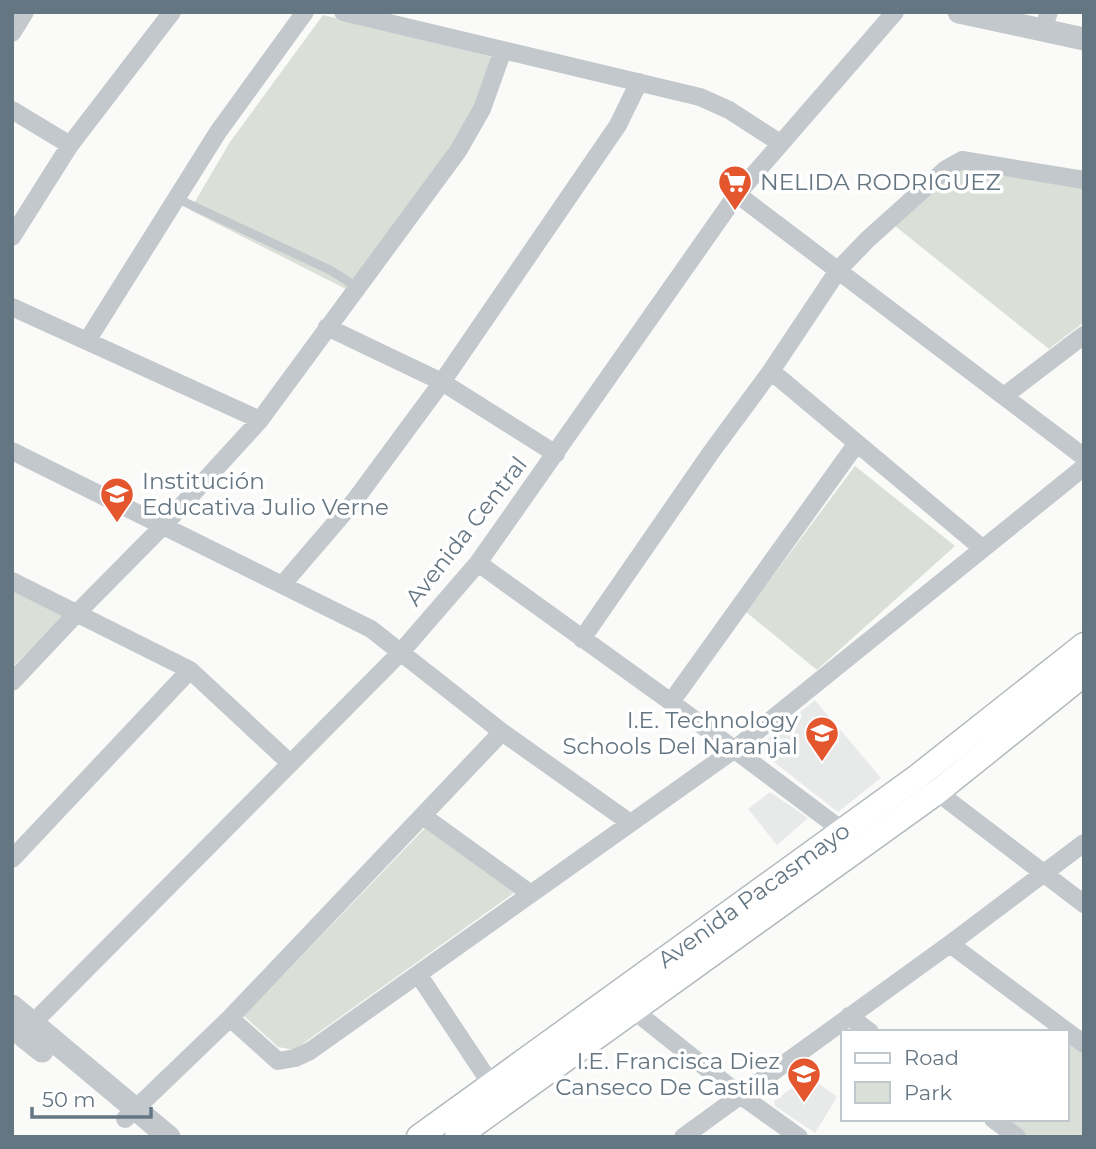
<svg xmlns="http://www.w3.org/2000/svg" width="1096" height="1149" font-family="Montserrat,sans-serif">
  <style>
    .built { fill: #e8e9e9 }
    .green { fill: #dadfd7 }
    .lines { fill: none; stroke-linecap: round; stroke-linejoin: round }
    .secondary-casing { stroke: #b3babf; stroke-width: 27 }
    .service { stroke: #c3c8cc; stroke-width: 9 }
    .minor { stroke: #c3c8cc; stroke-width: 18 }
    .tertiary { stroke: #c3c8cc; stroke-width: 23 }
    .secondary { stroke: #fff; stroke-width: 24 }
    .labels { text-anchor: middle; stroke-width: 7; stroke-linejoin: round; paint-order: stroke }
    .poi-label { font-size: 23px; fill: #657683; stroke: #fff; text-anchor: start }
    .street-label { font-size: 23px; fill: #657683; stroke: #fff }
  </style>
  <rect width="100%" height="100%" fill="#fafaf8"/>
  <path class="built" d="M815,700l66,78 -43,34 -82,-64z
    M770,792l38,26 -31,27 -29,-36z
    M809,1076l28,21 -22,36 -40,-27 -1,-5z"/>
  <path class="green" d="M323,15l169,42 -17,47 -24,44 -105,141 -156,-79 40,-68z
    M962,169l122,18v135l-35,27 -154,-123 54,-50z
    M855,466l100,80 -138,124 -71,-58z
    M12,589l52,25 -52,54z
    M425,828l89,65 -220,157 -16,-3 -34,-31z
    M1066,1039l18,14v84h-56l-25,-18h63z"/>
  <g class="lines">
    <g class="secondary-casing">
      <g id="secondary">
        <path id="s1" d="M419,1137l498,-360 167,-132"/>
        <path d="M457,1137l480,-345 147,-118"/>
      </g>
    </g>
    <path class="service" d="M176,198l154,72 27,17"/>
    <path class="minor" d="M343,12l357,85 29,13 51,33
      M1043,30l6,-18
      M12,33l13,-21
      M12,110l58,35
      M737,194l347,263
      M12,237l58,-92 102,-133
      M12,307l248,113
      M327,327l115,55 114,72
      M87,341l131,-209 87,-120
      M771,371l211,177
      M1004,396l80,-61
      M12,451l359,178 131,103 127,90
      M478,563l193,139 172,129
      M12,581l178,89 100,93
      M283,584l72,-84 87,-118 176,-257 21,-43
      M582,639l130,-188 59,-80 68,-102 29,-30 78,-70 16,-9 122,20
      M12,682l65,-69 87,-88 96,-105 198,-269 24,-42 21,-59
      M671,702l186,-259
      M928,785l156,119
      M423,816l108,78
      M12,859l178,-189
      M950,944l134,100
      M418,974l73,110
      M627,1005l113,90 59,42
      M849,1016l21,16
      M230,1018l48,43 17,-3 15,-7 425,-302 349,-282
      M24,1032l377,-380 77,-89 259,-369 158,-182
      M125,1119l105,-101 272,-286
      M993,1119l24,18
      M683,1137l267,-193 134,-101"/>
    <path class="tertiary" d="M959,12l125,27
      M12,1006l157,131
      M12,1027l30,24"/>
    <use href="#secondary" class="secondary"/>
  </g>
  <defs>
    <g id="supermarket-pin" transform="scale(1.75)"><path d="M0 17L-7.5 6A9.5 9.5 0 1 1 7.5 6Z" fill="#e4572e" stroke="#fff"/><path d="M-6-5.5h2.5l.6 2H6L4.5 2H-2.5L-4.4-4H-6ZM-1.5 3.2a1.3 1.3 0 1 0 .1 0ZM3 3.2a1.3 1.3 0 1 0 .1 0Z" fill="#fff"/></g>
    <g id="school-pin" transform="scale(1.75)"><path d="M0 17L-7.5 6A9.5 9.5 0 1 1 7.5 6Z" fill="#e4572e" stroke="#fff"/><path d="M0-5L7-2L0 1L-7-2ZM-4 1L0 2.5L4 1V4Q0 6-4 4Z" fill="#fff"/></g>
  </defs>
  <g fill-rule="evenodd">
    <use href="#supermarket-pin" x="735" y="182"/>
    <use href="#school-pin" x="117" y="494"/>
    <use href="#school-pin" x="822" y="733"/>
    <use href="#school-pin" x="804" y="1074"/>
  </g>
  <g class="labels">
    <g class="poi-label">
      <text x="760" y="190">NELIDA RODRIGUEZ</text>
      <text x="142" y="489">Institución<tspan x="142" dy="26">Educativa Julio Verne</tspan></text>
      <text x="798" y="728" text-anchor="end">I.E. Technology<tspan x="798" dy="26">Schools Del Naranjal</tspan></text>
      <text x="780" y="1069" text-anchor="end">I.E. Francisca Diez<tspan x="780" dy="26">Canseco De Castilla</tspan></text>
    </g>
    <g class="street-label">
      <text transform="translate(466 531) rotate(-52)" y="8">Avenida Central</text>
      <text dy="8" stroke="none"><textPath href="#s1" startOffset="413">Avenida Pacasmayo</textPath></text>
    </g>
  </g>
  <rect width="1096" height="1149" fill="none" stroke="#657683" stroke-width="28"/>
  <rect x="841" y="1030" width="228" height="91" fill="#ffffff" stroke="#c1c8cd" stroke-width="2"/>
  <rect x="855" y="1053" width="35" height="10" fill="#ffffff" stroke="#c1c8cd" stroke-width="2"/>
  <text x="904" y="1065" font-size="21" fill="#657683">Road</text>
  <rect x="855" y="1082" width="35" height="21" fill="#dadfd7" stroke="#c1c8cd" stroke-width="2"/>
  <text x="904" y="1100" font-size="21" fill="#657683">Park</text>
  <path d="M32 1107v10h119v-10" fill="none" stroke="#657683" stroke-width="3.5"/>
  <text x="42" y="1107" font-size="21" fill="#657683" stroke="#ffffff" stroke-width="5" paint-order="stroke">50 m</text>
</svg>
